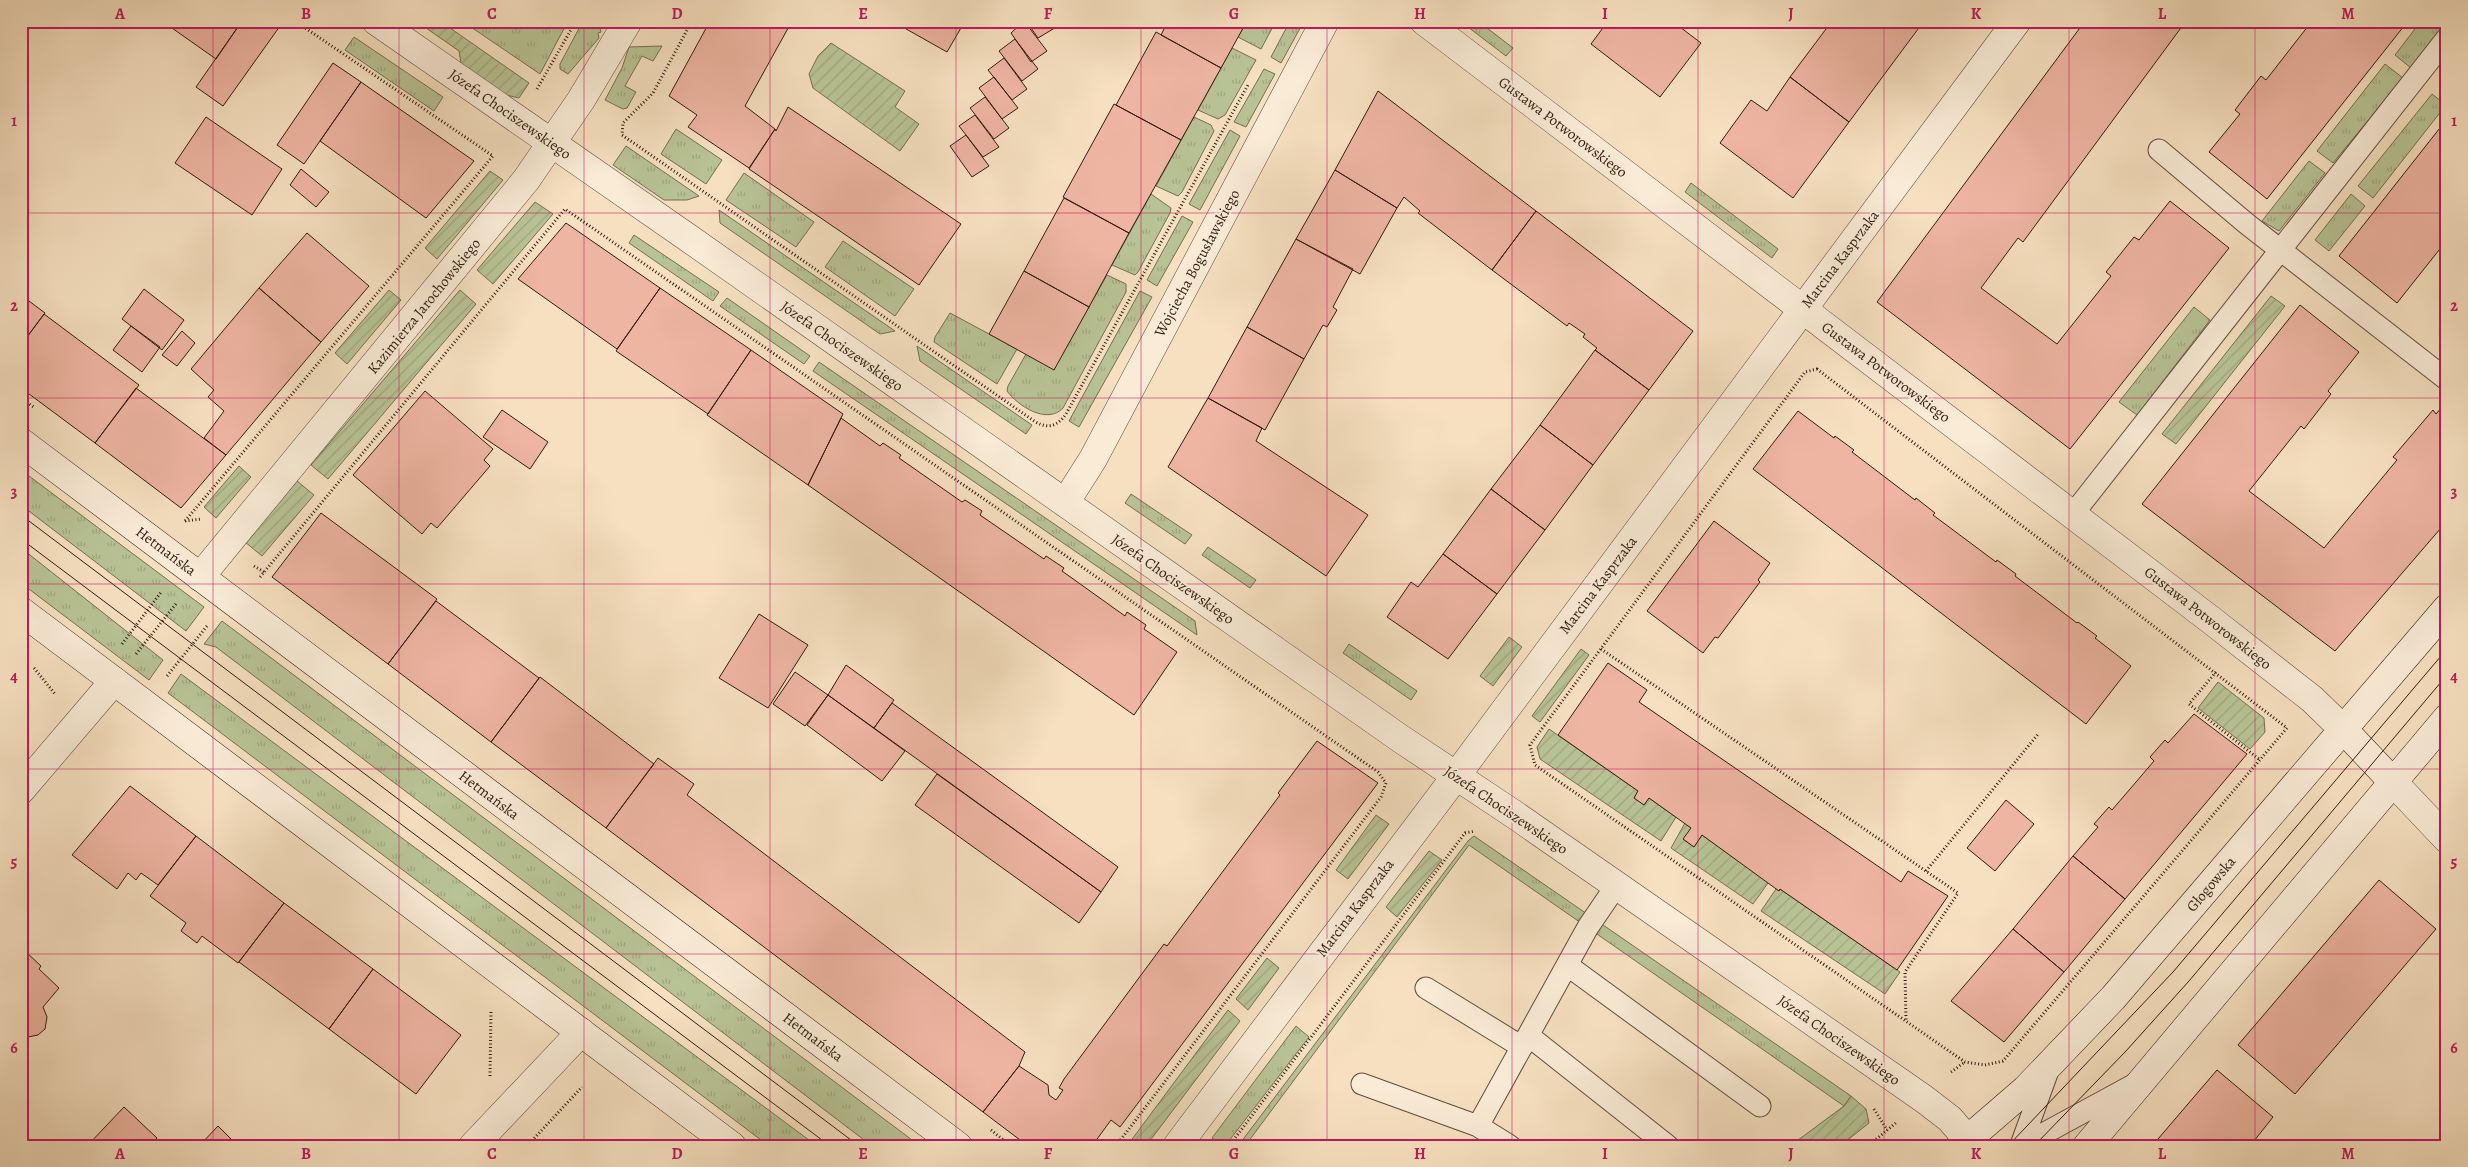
<svg xmlns="http://www.w3.org/2000/svg" width="2468" height="1167" font-family="Alegreya,serif">
  <style>
    .grass { fill: url(#grass-tufts); stroke: #746f53 }
    .garden { fill: url(#garden-furrows); stroke: #746f53 }
    .building { fill: #eeb5a2; stroke: #311b11 }
    .lines { fill: none; stroke-linecap: round; stroke-linejoin: round }
    .lane-casing { stroke: #624c3d; stroke-width: 23 }
    .street-casing { stroke: #624c3d; stroke-width: 29 }
    .secondary-casing { stroke: #311b11; stroke-width: 29 }
    .path { stroke: #311b11; stroke-width: 3; stroke-dasharray: 1 2.5; stroke-linecap: butt }
    .lane { stroke: #f9ebd6; stroke-width: 21 }
    .street { stroke: #f9ebd6; stroke-width: 28 }
    .secondary { stroke: #f9ebd6; stroke-width: 28 }
    .tram { stroke: #311b11; stroke-width: 1 }
    .grid { fill: none; stroke: #c2185b; stroke-width: 1; stroke-opacity: 0.55 }
    .labels { text-anchor: middle; stroke-width: 4; stroke-linejoin: round; paint-order: stroke }
    .street-label { font-size: 15px; fill: #311b11; stroke: #f9ebd6 }
    .neatline { fill: none; stroke: #c2185b; stroke-width: 2 }
    .grid-label { font-size: 16px; text-anchor: middle; font-weight: bold; fill: #c2185b }
  </style>
  <defs>
    <pattern id="grass-tufts" width="24" height="20" patternUnits="userSpaceOnUse" patternTransform="scale(1.25)"><rect width="24" height="20" fill="#b8c395"/><path d="M3 7l-1-3M5 7V3M7 7l1-3M15 17l-1-3M17 17v-4M19 17l1-3" fill="none" stroke="#9fa77f"/></pattern>
    <pattern id="garden-furrows" width="10" height="10" patternUnits="userSpaceOnUse" patternTransform="scale(1.25)"><rect width="10" height="10" fill="#b8c395"/><path d="M-1 1l2-2M0 10L10 0M9 11l2-2" fill="none" stroke="#9fa77f"/></pattern>
  </defs>
  <rect width="100%" height="100%" fill="#f6e0c0"/>
  <filter id="stains"><feTurbulence type="fractalNoise" baseFrequency=".004" numOctaves="4"/><feColorMatrix values="0 0 0 0 .2 0 0 0 0 .09 0 0 0 0 .02 0 0 0 .5 -.17"/></filter>
  <radialGradient id="worn" r=".72"><stop offset=".6" stop-color="#630" stop-opacity="0"/><stop offset="1" stop-color="#630" stop-opacity=".3"/></radialGradient>
  <path class="grass" d="M462,21h106l-28,53z
    M583,21h18l-2,4 2,7 -3,1 1,5 -31,36 -8,-5v-5z
    M1247,21h29l-15,28 -23,-12z
    M1290,21h14l-23,42 -10,-6z
    M1460,21h18l35,27 -7,8z
    M2421,21h23l3,4 -36,43 -16,-13z
    M354,37l89,60 -9,14 -89,-61z
    M662,46l-9,15 -11,-5 -17,30 11,6 -9,16 -4,1 -18,-9 17,-32 7,-21z
    M1232,48l24,12 -31,55 -7,4 -20,-9z
    M2385,64l18,14 -70,85 -16,-12z
    M1264,69l11,5 -29,53 -12,-5z
    M2432,94l14,11 -73,93 -15,-12z
    M1194,117l17,8 3,6 -32,61 -4,4 -22,-10z
    M676,129l46,31 -16,24 -45,-30z
    M1230,130l10,6 -40,74 -11,-6z
    M626,146l73,50 -12,4h-23l-51,-35z
    M2309,161l16,12 -46,58 -17,-10z
    M744,173l70,49 -18,25 -70,-47z
    M1691,183l87,66 -6,9 -87,-66z
    M1151,194l20,14 -1,5 -32,59 -3,3 -23,-10z
    M2351,194l14,12 -36,45 -14,-11z
    M719,210l176,121 -15,3 -160,-111z
    M1182,216l11,6 -36,64 -10,-6z
    M634,235l85,57 -6,9 -84,-58z
    M843,241l71,48 -19,27 -70,-49z
    M1107,275l19,9v8l-63,116c-16,17 -45,-2 -56,-17l1,-5 18,-32 28,15z
    M1140,291l12,6 -73,130 -10,-6z
    M727,298l83,58 -6,8 -84,-58z
    M2194,307l16,13 -73,95 -18,-13z
    M950,313l67,36 -20,35 -63,-42 1,-5z
    M917,346l115,79 -6,9 -106,-73z
    M819,362l376,259 2,14 -384,-264z
    M21,470l183,137 -18,24 -165,-126z
    M1131,494l61,41 -7,9 -60,-41z
    M1208,547l48,33 -6,8 -48,-33z
    M21,548l142,112 -14,20 -128,-97z
    M222,621l698,525h-48l-656,-499 -12,-3z
    M1349,644l68,47 -6,9 -68,-47z
    M181,674l636,472h-48l-601,-453z
    M1474,836l377,260 -7,10 -375,-261 -224,301h-7l230,-305z
    M1296,1026l13,11 -84,109 -13,-8z"/>
  <path class="garden" d="M416,21h24l89,62 -10,15 -13,-3 -44,-26 -3,-18z
    M831,43l74,48 -10,16 24,17 -19,27 -87,-63 -4,-14 9,-18z
    M490,171l13,9 -66,79 -12,-11z
    M535,202l18,12 -60,70 -16,-14z
    M389,290l12,10 -54,64 -12,-11z
    M460,290l16,14 -148,175 -17,-14z
    M2271,296l14,10 -109,138 -14,-10z
    M239,466l12,11 -35,41 -12,-11z
    M297,481l17,14 -52,61 -17,-14z
    M1509,637l13,10 -29,39 -13,-10z
    M1581,649l8,6 -49,67 -8,-6z
    M2218,682l46,36 1,14 -15,17 -52,-41z
    M1549,729l89,62 -4,7 10,7 5,-7 27,19 -15,24 -121,-82 -3,-12z
    M1376,815l13,9 -41,55 -12,-9z
    M1685,823l6,5 -7,12 10,7 8,-12 65,45 1,3 -15,21 -82,-56z
    M1429,851l13,9 -45,57 -11,-10z
    M1776,889l3,2 1,-2 120,83 -15,22 -124,-83z
    M1267,958l12,10 -31,42 -12,-11z
    M1228,1010l12,11 -94,125h-19z
    M1851,1096l15,13 3,14 -29,23h-50l54,-40z"/>
  <path class="building" d="M162,21h80l-26,38z
    M242,21h31l7,5 -57,80 -27,-19z
    M710,21h82l-47,85 30,23 -26,39 -61,-41 9,-12 -28,-19z
    M892,21h73l-18,31z
    M1024,21l23,30 -16,11 -20,-29z
    M1026,21h29l3,5 -20,12z
    M1168,21h79l-26,47 -60,-33z
    M1608,21h64l29,22 -41,54 -69,-53z
    M1832,21h92l-75,101 -59,-45z
    M2085,21h101l-163,221 -5,-4 -37,50 76,56 54,-68 -5,-4 28,-35 5,3 31,-39 59,47 -159,201 -193,-147z
    M2312,21h96l-141,178 -58,-47 31,-38 -5,-4 26,-34 5,4z
    M1156,32l65,36 -40,72 -65,-35z
    M1015,39l23,30 -16,12 -23,-30z
    M1004,58l23,31 -15,11 -24,-30z
    M333,63l28,19 -57,82 -27,-19z
    M994,77l24,31 -16,11 -23,-31z
    M1790,77l59,45 -56,76 -73,-55 31,-43 16,11z
    M361,82l113,79 -48,57 -106,-77z
    M1378,91l158,120 -44,59 -74,-57 2,-2 -16,-14 -7,11 -62,-38z
    M985,97l24,31 -15,11 -24,-31z
    M1114,104l67,36 -52,93 -66,-36z
    M788,107l173,117 -42,61 -170,-116 26,-40 1,2z
    M975,115l24,32 -16,10 -24,-31z
    M206,117l76,52 -30,46 -77,-52z
    M2447,119v121l-50,63 -58,-47z
    M966,135l23,31 -17,11 -22,-31z
    M301,169l28,23 -13,15 -26,-22z
    M1335,170l62,38 -37,66 -64,-35z
    M1064,198l65,35 -40,74 -65,-36z
    M1536,211l157,120 -44,59 -54,-40 2,-2 -14,-11 2,-3 -16,-11 -2,3 -75,-56z
    M566,223l94,65 -43,61 -99,-70z
    M307,233l62,53 -48,56 -62,-54z
    M1296,239l57,30 -20,38 4,3 -10,17 -4,-2 -19,34 -57,-32z
    M1024,271l65,36 -35,63 -65,-36z
    M259,288l62,54 -95,113 -22,-17 20,-27 -16,-14 6,-7 -23,-21z
    M660,288l91,62 -43,64 -92,-63z
    M144,289l40,31 -22,30 -40,-31z
    M21,295l24,18 -24,32z
    M2300,305l59,47 -31,39 3,3 -27,35 -3,-3 -52,65 75,57 73,-88 -4,-3 40,-47 3,4 11,-13v120l-112,130 -193,-147z
    M44,314l95,71 -44,58 -74,-55v-43z
    M131,326l29,21 -18,25 -29,-22z
    M1247,327l57,32 -39,71 -57,-32z
    M182,331l13,12 -18,23 -15,-11z
    M751,350l92,64 -35,71 -101,-70z
    M1595,350l54,40 -56,75 -53,-40z
    M136,388l90,67 -45,53 -86,-65z
    M425,391l68,58 -9,11 6,6 -53,62 -6,-5 -9,11 -69,-59z
    M1208,398l54,30 -6,13 112,74 -42,61 -158,-109z
    M502,410l46,32 -18,27 -47,-32z
    M1798,411l36,27 1,-2 19,14 -2,2 63,48 1,-2 19,15 -2,2 63,47 1,-2 19,14 -1,2 62,47 1,-1 19,14 -2,2 36,28 -45,58 -333,-255z
    M841,418l39,28 3,-3 18,12 -2,3 63,44 3,-2 17,11 -2,4 64,44 2,-3 18,12 -2,3 63,45 2,-4 19,13 -2,4 33,23 -43,63 -326,-230z
    M1540,425l53,40 -48,65 -54,-41z
    M1491,489l54,41 -48,64 -54,-40z
    M321,513l116,86 -49,65 -116,-87z
    M1714,521l56,42 -12,17 2,2 -42,56 -3,-1 -12,16 -56,-42z
    M1443,554l54,40 -49,65 -61,-42 24,-35 7,5z
    M436,601l103,77 -48,64 -103,-78z
    M759,614l49,31 -40,63 -49,-30z
    M1608,663l39,27 -8,12 262,180 7,-11 40,25 -51,74 -117,-81 -1,2 -77,-56 -8,12 -11,-8 8,-11 -42,-30 -5,7 -10,-7 4,-7 -80,-56z
    M846,665l48,35 -20,28 -46,-33z
    M795,672l33,23 -23,31 -32,-22z
    M540,677l114,87 -48,64 -115,-86z
    M828,695l77,56 -23,30 -75,-56z
    M892,703l226,164 -17,25 -227,-164z
    M2194,714l53,40 -122,145 -52,-43 25,-29 -4,-3 15,-17 3,3 42,-49 -4,-4 15,-17 3,3z
    M1317,741l61,42 -258,344 -9,-7 -19,26h-64l-45,-34 36,-46 29,19 1,10 7,5 7,-10 -4,-2 5,-9 100,-135 3,2 113,-151 -2,-2z
    M658,758l36,26 -7,11 338,257 -6,14 -36,46 -377,-284z
    M937,774l164,118 -22,31 -164,-118z
    M130,786l66,50 -38,49 -17,-12 -5,7 -8,-7 -11,16 -45,-34z
    M2006,800l28,24 -39,47 -28,-23z
    M196,836l88,67 -46,60 -36,-27 -5,7 -16,-12 5,-8 -36,-27z
    M2073,856l52,43 -61,73 -51,-43z
    M2379,880l57,49 -141,165 -57,-49z
    M284,903l89,66 -44,60 -90,-67z
    M2013,929l51,43 -60,70 -53,-41z
    M25,951l16,15 -2,3 20,19 -16,19 4,10 -2,12 -7,6 -10,2 -7,-3v-80z
    M373,969l88,66 -45,59 -87,-65z
    M2217,1070l56,47 -23,29h-98z
    M124,1107l33,31 -7,8h-63z
    M218,1126l20,20h-39z"/>
  <g class="lines">
    <g class="lane-casing">
      <path id="lane" d="M2159,150l88,74 199,155
        M2073,514l374,-476
        M1567,965l193,141
        M1426,988l96,59
        M1529,1036l139,110
        M1362,1084l116,42 110,-199 28,-41
        M1478,1126l32,20
        M2021,1145l28,-77
        M2021,1146l114,-62"/>
    </g>
    <g class="street-casing">
      <path id="street" d="M376,21l311,216 714,502 114,76 409,284 26,20 18,21
        M1424,21l787,599 101,79 31,30
        M1065,503l28,-44 232,-438
        M200,577l326,-397 55,-80 47,-79
        M2393,782l54,57
        M21,790l93,-109
        M473,1146l108,-114
        M1177,1146l279,-370 561,-755"/>
    </g>
    <g class="secondary-casing">
      <path id="secondary" d="M21,442l937,704
        M21,611l711,535
        M2343,729l50,53
        M1960,1146l66,-57 87,-91 334,-390
        M2087,1146l360,-428"/>
    </g>
    <path class="path" d="M692,21l-39,72 -30,30 -1,12 412,286c13,8 23,6 32,-7l183,-331
      M537,89l39,-68
      M1817,369l470,359 -284,333 -18,4 -20,-3 -430,-297 -5,-20 8,-11 267,-362z
      M21,398l14,10
      M185,521l308,-365 -198,-135
      M185,521l16,-2
      M254,566l10,6
      M260,577l305,-368 813,563 8,11 -5,14 -265,349
      M122,644l40,-53
      M1601,649l357,244 -53,79 1,49
      M136,654l40,-50
      M34,668l21,26
      M2216,672l-27,32 71,56
      M167,676l40,-50
      M1926,871l113,-138
      M1951,1072l14,-10
      M490,1076l1,-66
      M1874,1109l13,21
      M991,1130l20,16
      M432,1146l6,-7
      M527,1146l55,-59
      M1229,1146l236,-313 10,-2
      M1868,1146l29,-24"/>
    <use href="#lane" class="lane"/>
    <use href="#street" class="street"/>
    <use href="#secondary" class="secondary"/>
    <path class="tram" d="M21,515l838,631
      M21,539l809,607
      M2008,1146l165,-174 274,-323
      M2034,1146l92,-95 63,-70 258,-306"/>
  </g>
  <path class="grid" d="M213,21v1125M399,21v1125M584,21v1125M770,21v1125M956,21v1125M1141,21v1125M1327,21v1125M1512,21v1125M1698,21v1125M1884,21v1125M2069,21v1125M2255,21v1125M21,213h2426M21,398h2426M21,584h2426M21,769h2426M21,954h2426"/>
  <g class="labels">
    <g class="street-label">
      <text transform="translate(510 114) rotate(35)" y="5">Józefa Chociszewskiego</text>
      <text transform="translate(1563 127) rotate(37)" y="5">Gustawa Potworowskiego</text>
      <text transform="translate(1840 259) rotate(-53)" y="5">Marcina Kasprzaka</text>
      <text transform="translate(1197 263) rotate(-62)" y="5">Wojciecha Bogusławskiego</text>
      <text transform="translate(424 306) rotate(-51)" y="5">Kazimierza Jarochowskiego</text>
      <text transform="translate(842 346) rotate(35)" y="5">Józefa Chociszewskiego</text>
      <text transform="translate(1886 372) rotate(37)" y="5">Gustawa Potworowskiego</text>
      <text transform="translate(166 551) rotate(37)" y="5">Hetmańska</text>
      <text transform="translate(1173 579) rotate(35)" y="5">Józefa Chociszewskiego</text>
      <text transform="translate(1598 585) rotate(-53)" y="5">Marcina Kasprzaka</text>
      <text transform="translate(2208 618) rotate(38)" y="5">Gustawa Potworowskiego</text>
      <text transform="translate(489 795) rotate(37)" y="5">Hetmańska</text>
      <text transform="translate(1506 810) rotate(34)" y="5">Józefa Chociszewskiego</text>
      <text transform="translate(2211 884) rotate(-50)" y="5">Głogowska</text>
      <text transform="translate(1355 908) rotate(-53)" y="5">Marcina Kasprzaka</text>
      <text transform="translate(813 1037) rotate(37)" y="5">Hetmańska</text>
      <text transform="translate(1839 1040) rotate(35)" y="5">Józefa Chociszewskiego</text>
    </g>
  </g>
  <rect width="2468" height="1167" fill="none" stroke="#f6e0c0" stroke-width="55"/>
  <rect x="28" y="28" width="2412" height="1112" class="neatline"/>
  <g class="grid-label">
    <text x="120" y="19">A</text>
    <text x="306" y="19">B</text>
    <text x="492" y="19">C</text>
    <text x="677" y="19">D</text>
    <text x="863" y="19">E</text>
    <text x="1048" y="19">F</text>
    <text x="1234" y="19">G</text>
    <text x="1420" y="19">H</text>
    <text x="1605" y="19">I</text>
    <text x="1791" y="19">J</text>
    <text x="1976" y="19">K</text>
    <text x="2162" y="19">L</text>
    <text x="2348" y="19">M</text>
    <text x="14" y="126">1</text>
    <text x="2454" y="126">1</text>
    <text x="14" y="311">2</text>
    <text x="2454" y="311">2</text>
    <text x="14" y="497">3</text>
    <text x="2454" y="497">3</text>
    <text x="14" y="682">4</text>
    <text x="2454" y="682">4</text>
    <text x="14" y="867">5</text>
    <text x="2454" y="867">5</text>
    <text x="14" y="1053">6</text>
    <text x="2454" y="1053">6</text>
    <text x="120" y="1159">A</text>
    <text x="306" y="1159">B</text>
    <text x="492" y="1159">C</text>
    <text x="677" y="1159">D</text>
    <text x="863" y="1159">E</text>
    <text x="1048" y="1159">F</text>
    <text x="1234" y="1159">G</text>
    <text x="1420" y="1159">H</text>
    <text x="1605" y="1159">I</text>
    <text x="1791" y="1159">J</text>
    <text x="1976" y="1159">K</text>
    <text x="2162" y="1159">L</text>
    <text x="2348" y="1159">M</text>
  </g>
  <rect width="100%" height="100%" filter="url(#stains)"/>
  <rect width="100%" height="100%" fill="url(#worn)"/>
</svg>
